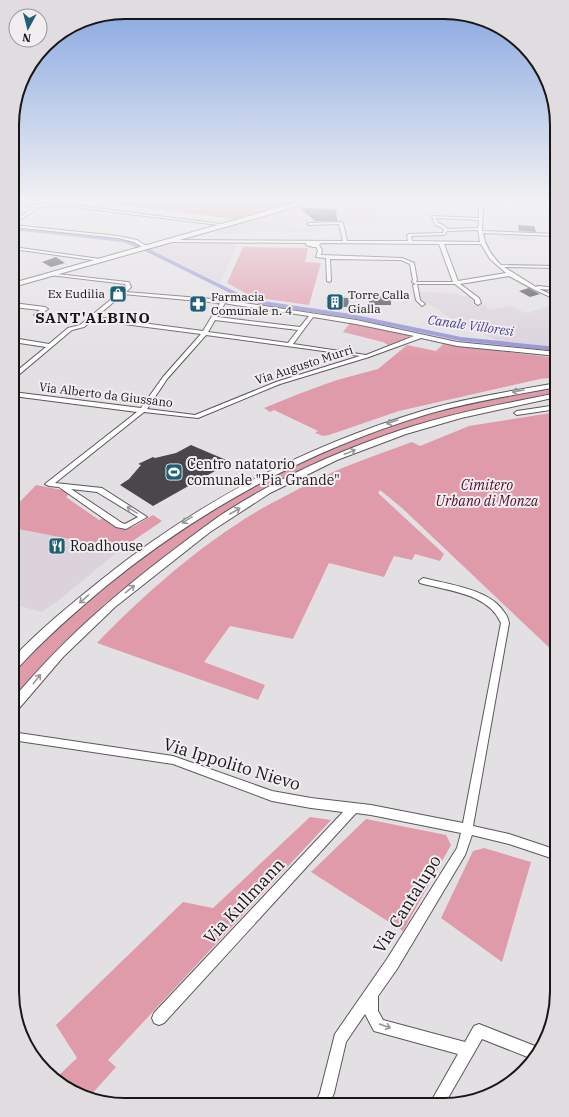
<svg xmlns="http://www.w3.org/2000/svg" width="569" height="1117" font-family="'IBM Plex Serif',serif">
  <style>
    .built { fill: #dbd2db }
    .green { fill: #e09bab }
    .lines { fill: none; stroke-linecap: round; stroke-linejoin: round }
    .canal { fill: #9493d6; fill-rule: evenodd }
    .building { fill: #49474b }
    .minor-casing { stroke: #5b585c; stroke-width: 2 }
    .major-casing { stroke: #5b585c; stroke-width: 2 }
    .minor { fill: #fff; fill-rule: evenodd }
    .major { fill: #fff; fill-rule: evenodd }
    .oneway { stroke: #979797 }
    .labels { text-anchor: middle; stroke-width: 4; stroke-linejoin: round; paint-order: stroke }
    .far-poi-label { font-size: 12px; fill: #181718; stroke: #f1edf1; text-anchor: start }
    .far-street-label { font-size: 12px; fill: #181718; stroke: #f1edf1 }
    .far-water-label { font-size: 13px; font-style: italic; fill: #494291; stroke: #f1edf1 }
    .poi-label { font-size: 14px; fill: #181718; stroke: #f1edf1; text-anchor: start }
    .park-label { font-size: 14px; font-style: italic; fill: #540f28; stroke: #f1edf1 }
    .far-district-label { font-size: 15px; font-weight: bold; letter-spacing: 1px; fill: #181718; stroke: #f1edf1 }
    .near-street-label { font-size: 17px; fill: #181718; stroke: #f1edf1 }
    .rim { fill: none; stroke: #181718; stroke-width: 2 }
  </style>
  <rect width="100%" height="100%" fill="#e3e0e4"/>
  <path class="built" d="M340,202l-1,4 36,1 1,16 -69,-1 -18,6 30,1 -1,3h-63l-34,2 -6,-2 94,-29z
    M502,234l32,1 2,6 -33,-2z
    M183,244h51l-1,2h4l-17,37 -69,-34 13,-4z
    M418,292l39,1 4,3h9l5,7h7l8,7 20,-4 16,7 31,-9v43l-58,-5 -39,-20 -5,-1 -35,-23z
    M12,528l109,21 -62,51 -17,12 -30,-8z"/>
  <path class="green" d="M118,201h178l-61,18 -123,-15z
    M243,247l65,1 -3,14 16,1 -12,42 -57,-8 1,-3h-6l-20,-11z
    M350,323l61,13 -23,9 -5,-3 -40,-10z
    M443,344l106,13 8,5v15l-17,2 -141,32 -70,24 -6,1 -8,-3 3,-2 -44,-21 -4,2 -6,-4 37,-15 36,-13 41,-11 29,-24 29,6z
    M557,387v5l-102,22 -65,20 -164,79 -50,34 -69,55 -46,43 -49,54v-25l34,-35 47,-43 72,-57 84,-52 53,-26 82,-34 63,-18z
    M557,412v243l-155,-147 -22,-18 -2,3 66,61 -4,7 -25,-7 -3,6 -18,-4 -10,21 -55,-14 -36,76 -63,-13 -26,36 61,23 -7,15 -161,-57c49,-51 111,-105 173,-139 27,-14 56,-30 85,-41 18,-7 38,-14 57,-21l8,4 49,-20z
    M36,485l26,5 7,4 -3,3 33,23 5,-2c25,16 25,11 49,-3l9,6 -41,28 -108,-21v-19z
    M310,817l21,3 -223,240 8,7 -25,28 -36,-16 22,-21 -21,-33 127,-123 30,6z
    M366,819l80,16 5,10 -48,86 -92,-59z
    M484,848l47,14 -29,100 -61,-44 32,-67z"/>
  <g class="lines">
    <path class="canal" d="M13,228l113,12 21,8 93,46 23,7 88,13 110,23 96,10v4l-96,-10 -110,-23 -89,-13 -26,-9 -93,-46 -20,-8 -110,-12z"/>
  </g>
  <path class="building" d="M300,208l36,1 1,12h-22z
    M518,225l16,1 2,6 -17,-1z
    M56,257l9,6 -14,4 -9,-5z
    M529,288l3,2 8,4 -10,3 -11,-6z
    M369,296h22v9h-22z
    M327,297l22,1 -1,9h-21z
    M191,445l40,17 -78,44 -33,-21 9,-6 12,-14 -3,-1 15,-7 2,1 21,-5z"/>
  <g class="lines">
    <g class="minor-casing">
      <path id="minor" d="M477,201h4l2,9 -1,21 75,3v2l-74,-3c2,13 9,23 18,32l56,1v2l-53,-1 32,20 2,-1 19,2v2l-18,-1 18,8v3l-24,-11 -24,-13 -49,8 19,14 2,5 -3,2 -3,-2v-3l-20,-16h-38l3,16 5,4 -3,2 -6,-6 -3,-15 3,-1 -4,-2 1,-2 -3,-16 -9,-4 -71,-1 1,22 -2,1 -2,-1 -1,-23 -10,-1 2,-7 -2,-3h-3l-7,-2v-2l-137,-1 -2,-1 2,-1 174,1 -4,-17 -30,1 -2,-1 2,-1 32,-1 2,1 4,18h61l-1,-6 2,-1 34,-1 1,-3 -3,-3 -6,-2 -3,-9 47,2v-8zM436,218l43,2 -1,8 -31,1 -4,-4 -5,-2zM478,230l2,12 -68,-1 -1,-5 33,-1 3,-4zM321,243l118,1 14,38h-37l1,-2 -3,-17 -12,-5 -81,-3 1,-5 -3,-5zM444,244h37l9,15 16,14 -48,8z
        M534,201h23v2l-21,-1z
        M13,202l24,3 19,-2 173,22 -2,1 -171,-21 -16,2 -27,17v-3l22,-14 -22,-3z
        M13,225l105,11 19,4 11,7 -4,1 -10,-6 -16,-4 -105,-11z
        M13,247l87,12 2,1 -2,1 -87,-12z
        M48,273l79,9h2l2,5 -5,5 98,8 132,20 101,22 100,10v4l-100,-10 -36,-8 -52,19 -89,27 -82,34 -54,-6 -89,71 47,5 45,29 -21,12 -10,-2 -57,-40 -10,-1 -4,-2 92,-72 -124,-16v-4l128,16 22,-31 38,-43 -108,-14 -9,7 -12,3 -57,48 -2,1v-5l33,-27 -33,-5v-4l36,6 19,-16 12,-3 46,-38 -1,-3 -75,-9h-2zM123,294l97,9 -17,28 -107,-14zM225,303l4,1 80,12 -9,11 -83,-10zM313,317l43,7 58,12 -48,19 -73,-11zM215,320l83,10 -10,13 -80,-11zM206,335l154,21 -84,26 -81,33 -48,-6 20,-30zM71,489l26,3 41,25 -13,7 -3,-1z
        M13,303l32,4 3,2 -11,8 -3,-2 6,-5 -27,-3z
        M557,405v4l-40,6 -3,-2 3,-2z
        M423,578c24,6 67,11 81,34 3,3 4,7 5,11l-36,203 36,8 48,16v10l-48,-16 -37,-9 -7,20 -68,114 -19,27v15l5,9 82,22 9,-16 5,-2 56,22 2,5 -2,5 -5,2 -48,-19 -38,66h-15l29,-51 -84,-23 -9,-17 -19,28 -12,51 -5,12h-14l5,-12 15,-59 52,-75 70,-111 4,-15 -90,-18 -15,-2 -192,210 -5,2 -5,-2 -2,-5 2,-5 189,-201 -32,-4 -39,-7 -99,-37 -161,-24v-8l161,24 99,35 39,7 60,7 92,18 38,-200c-13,-30 -53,-32 -81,-40l-1,-2z"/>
    </g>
    <g class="major-casing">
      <path id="major" d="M302,201h7l-34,12 -262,74v-4z
        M557,383v4c-43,8 -87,15 -129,27 -120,36 -226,94 -323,173 -31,26 -62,53 -89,83l-4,1v-12c27,-29 58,-54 89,-79 97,-78 202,-133 321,-169 44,-13 90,-20 135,-28z
        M557,393v4l-96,21 -55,16 -69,26 -67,33 -60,39 -95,75 -52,50 -47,55 -4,2v-14c45,-53 87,-92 142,-135 22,-17 44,-34 67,-50 55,-36 117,-64 180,-85 51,-17 103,-26 156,-37z"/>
    </g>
    <use href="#minor" class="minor"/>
    <use href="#major" class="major"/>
  </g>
  <defs><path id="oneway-shaft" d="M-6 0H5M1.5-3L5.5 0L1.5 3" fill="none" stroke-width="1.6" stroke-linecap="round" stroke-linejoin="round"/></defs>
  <g class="oneway">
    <use href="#oneway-shaft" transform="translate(518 391) rotate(170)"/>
    <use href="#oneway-shaft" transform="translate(392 422) rotate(161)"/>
    <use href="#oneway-shaft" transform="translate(350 452) rotate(-22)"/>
    <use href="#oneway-shaft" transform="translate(132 510) rotate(-148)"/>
    <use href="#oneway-shaft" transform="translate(235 511) rotate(-30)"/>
    <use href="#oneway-shaft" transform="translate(187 520) rotate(148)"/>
    <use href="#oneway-shaft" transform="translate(130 589) rotate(-39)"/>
    <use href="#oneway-shaft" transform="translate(84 599) rotate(139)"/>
    <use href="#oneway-shaft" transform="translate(37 679) rotate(-51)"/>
    <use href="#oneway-shaft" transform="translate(385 1026) rotate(19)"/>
  </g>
  <linearGradient id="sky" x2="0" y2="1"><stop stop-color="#86a7e1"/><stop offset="0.56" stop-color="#f2f1f3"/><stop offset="1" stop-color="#f2f1f3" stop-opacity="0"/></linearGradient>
  <rect width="569" height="357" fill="url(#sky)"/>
  <defs>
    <g id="shop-square" transform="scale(0.9)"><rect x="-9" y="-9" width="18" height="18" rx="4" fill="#206075" stroke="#f1edf1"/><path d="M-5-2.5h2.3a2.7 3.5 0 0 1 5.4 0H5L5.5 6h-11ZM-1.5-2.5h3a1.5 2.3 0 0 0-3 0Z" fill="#fff"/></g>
    <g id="building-square" transform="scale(0.9)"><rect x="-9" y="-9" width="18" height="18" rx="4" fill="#206075" stroke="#f1edf1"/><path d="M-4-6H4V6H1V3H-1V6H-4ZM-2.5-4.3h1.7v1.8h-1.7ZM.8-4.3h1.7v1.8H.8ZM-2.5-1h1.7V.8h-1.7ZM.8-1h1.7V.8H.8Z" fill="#fff"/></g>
    <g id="pharmacy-square" transform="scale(0.9)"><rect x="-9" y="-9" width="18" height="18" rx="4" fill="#206075" stroke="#f1edf1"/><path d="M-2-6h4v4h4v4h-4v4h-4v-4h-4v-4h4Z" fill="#fff"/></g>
    <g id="stadium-square" transform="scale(0.9)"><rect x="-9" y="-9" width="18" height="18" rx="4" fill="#206075" stroke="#f1edf1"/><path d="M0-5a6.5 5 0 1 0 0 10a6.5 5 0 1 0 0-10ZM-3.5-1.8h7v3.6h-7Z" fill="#fff"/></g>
    <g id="restaurant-square" transform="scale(0.9)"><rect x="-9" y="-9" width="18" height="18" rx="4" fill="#206075" stroke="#f1edf1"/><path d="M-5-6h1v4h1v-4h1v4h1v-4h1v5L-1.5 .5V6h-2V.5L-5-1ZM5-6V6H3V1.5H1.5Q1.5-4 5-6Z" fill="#fff"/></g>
  </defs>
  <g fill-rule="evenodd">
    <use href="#shop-square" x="118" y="294"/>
    <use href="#building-square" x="335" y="302"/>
    <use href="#pharmacy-square" x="198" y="304"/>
    <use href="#stadium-square" x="174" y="472"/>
    <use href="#restaurant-square" x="57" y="546"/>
  </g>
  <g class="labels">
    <g class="far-poi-label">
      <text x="105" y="298" text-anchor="end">Ex Eudilia</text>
      <text x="348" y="299">Torre Calla<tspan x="348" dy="14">Gialla</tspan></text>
      <text x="211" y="301">Farmacia<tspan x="211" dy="14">Comunale n. 4</tspan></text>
    </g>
    <g class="far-street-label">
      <text transform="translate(304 365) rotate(-18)" y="4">Via Augusto Murri</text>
      <text transform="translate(106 395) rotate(7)" y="4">Via Alberto da Giussano</text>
    </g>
    <g class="far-water-label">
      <text transform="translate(471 325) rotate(8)" y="5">Canale Villoresi</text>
    </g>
    <g class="poi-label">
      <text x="187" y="469">Centro natatorio<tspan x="187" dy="16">comunale "Pia Grande"</tspan></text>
      <text x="70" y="551">Roadhouse</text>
    </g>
    <g class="park-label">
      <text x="487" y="490">Cimitero<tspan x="487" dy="16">Urbano di Monza</tspan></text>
    </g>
    <g class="far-district-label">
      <text x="93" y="323">SANT'ALBINO</text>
    </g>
    <g class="near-street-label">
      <text transform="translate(232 764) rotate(17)" y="6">Via Ippolito Nievo</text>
      <text transform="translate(244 901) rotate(-47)" y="6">Via Kullmann</text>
      <text transform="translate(407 904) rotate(-58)" y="6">Via Cantalupo</text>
    </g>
  </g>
  <path d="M0 0H569V1117H0ZM125 19H444A106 106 0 0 1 550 125V992A106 106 0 0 1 444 1098H125A106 106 0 0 1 19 992V125A106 106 0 0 1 125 19Z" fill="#e0dce0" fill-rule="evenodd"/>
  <path class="rim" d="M125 19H444A106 106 0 0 1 550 125V992A106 106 0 0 1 444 1098H125A106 106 0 0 1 19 992V125A106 106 0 0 1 125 19Z"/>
  <g transform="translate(28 28) rotate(187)"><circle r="19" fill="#f1edf1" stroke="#9a979a"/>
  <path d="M0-3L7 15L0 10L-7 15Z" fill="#206075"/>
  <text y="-6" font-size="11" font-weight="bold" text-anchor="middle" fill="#181718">N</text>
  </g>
</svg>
